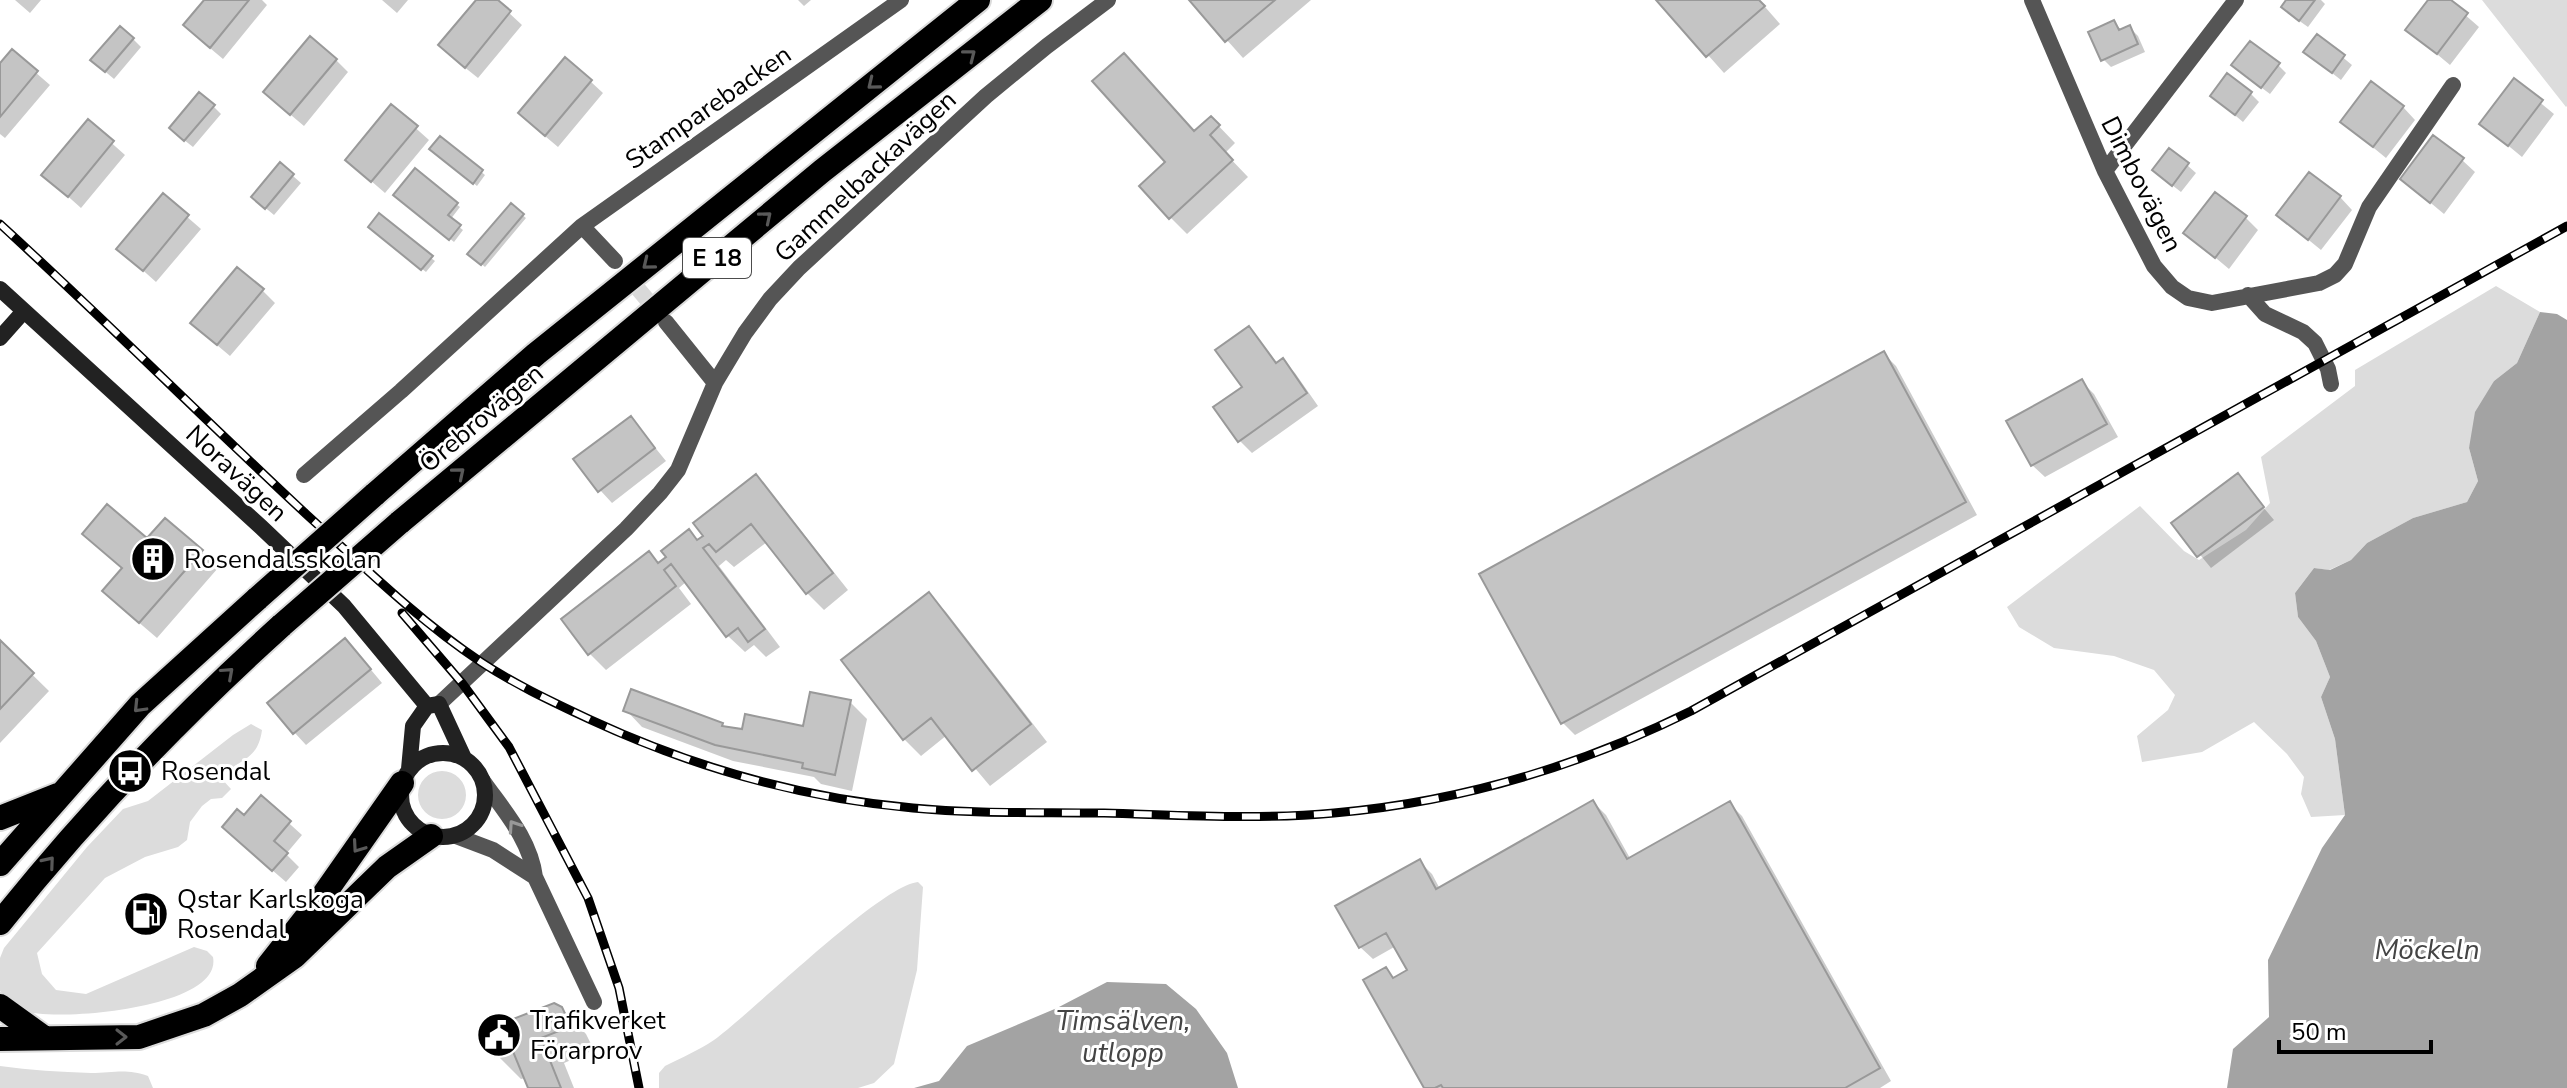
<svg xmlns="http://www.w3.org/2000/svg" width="2567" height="1088" font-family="'Nunito Sans',sans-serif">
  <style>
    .green { fill: #dcdcdc }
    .water { fill: #a3a3a3 }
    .shadow { fill: #0003 }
    .building { fill: #c4c4c4; stroke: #999; stroke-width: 2 }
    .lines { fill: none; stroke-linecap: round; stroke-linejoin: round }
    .street-tunnel { stroke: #d9d9d9; stroke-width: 16; stroke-dasharray: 16 8; stroke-linecap: butt }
    .highway-casing { stroke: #dbdbdb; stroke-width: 28 }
    .street { stroke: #555; stroke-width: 16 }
    .secondary { stroke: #222; stroke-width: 16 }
    .highway { stroke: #000; stroke-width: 24 }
    .rail-casing { stroke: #000; stroke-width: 9 }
    .rail { stroke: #fff; stroke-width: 6; stroke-dasharray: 18; stroke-linecap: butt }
    .highway-bridge-casing { stroke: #dbdbdb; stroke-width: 28; stroke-linecap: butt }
    .highway-bridge { stroke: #000; stroke-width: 24 }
    .oneway { stroke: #595959 }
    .oneway2 { stroke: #999 }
    .labels { text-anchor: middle; stroke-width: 6; stroke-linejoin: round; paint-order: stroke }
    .shield { fill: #fff; stroke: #4c4c4c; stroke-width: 2 }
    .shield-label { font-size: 24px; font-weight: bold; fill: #000 }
    .street-label { font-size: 26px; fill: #000; stroke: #fff }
    .poi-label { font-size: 26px; fill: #000; stroke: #fff; text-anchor: start }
    .water-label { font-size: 28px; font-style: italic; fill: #444; stroke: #fff }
  </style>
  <rect width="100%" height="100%" fill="#fff"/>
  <path class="green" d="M2482,0h85v106l-1,1z
    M2496,286l44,26 -23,51 -23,18 -25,67 9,33 -11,21 -54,16 -46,25 -16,17 -22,10 -15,-2 -19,25 3,24 18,24 14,36 -9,20 14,42 10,76 -34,2 -10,-23 3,-17 -17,-23 -33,-32 -52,30 -60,10 -5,-26 31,-26 7,-15 -21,-25 -40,-14 -60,-8 -35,-21 -12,-20 133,-101 44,45 15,9 47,-30 24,-27 -9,-46 94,-71v-16z
    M251,724l11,6c-4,31 -23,29 -42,47l11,12 -9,9 -11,1 -9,7 -12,16 -3,18 -9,7 -33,10 -40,21 -68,75 5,21 14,16 30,4 108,-47 13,4 6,6c10,51 -155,65 -190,54 -9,-3 -17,-14 -23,-20v-33l4,-10 83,-101 36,-38 25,-8 85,-66z
    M418 795a24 24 0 1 1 48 0a24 24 0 1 1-48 0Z
    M918,882l5,5 -6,83 -23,94 -20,19 -16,5h-199v-15l6,-7c16,-8 34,-16 49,-26 40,-29 167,-155 204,-158z
    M0,1066c30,4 60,6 91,7 22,0 35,-5 57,3l5,12h-153z"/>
  <path class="water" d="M2540,312l17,2 10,6v768h-340l6,-39 36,-32 -1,-57 54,-112 23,-33 -10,-76 -14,-42 9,-20 -14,-36 -18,-24 -3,-24 19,-25 16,2 21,-10 16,-17 46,-25 54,-16 11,-21 -9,-33 6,-36 19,-31 23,-18z
    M1107,982l59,2 30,25 31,44 11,35h-324l25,-7 28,-35 90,-38z"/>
  <path class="shadow" d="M15,0h26l-11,13z
    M207,0h55l5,5 -44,54 -25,-21z
    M382,0h26l-11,13z
    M478,0h17l27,25 -44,53 -25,-20z
    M798,0h13l-7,6z
    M1191,0h120l-68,58z
    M1659,0h100l21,24 -56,49z
    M2288,0h33l4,4 -17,23 -17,-12z
    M2430,0h18l31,27 -29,38 -42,-35z
    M2114,22l8,9 8,-3 8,8 7,16 -34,15 -8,-8z
    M2317,36l35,29 -11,15 -27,-21z
    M133,39l8,8 -27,32 -13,-11z
    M12,52l38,33 -45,53 -5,-4v-68z
    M336,60l12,12 -44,54 -25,-21z
    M2278,65l8,8 -16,21 -28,-21z
    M590,81l13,12 -45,54 -25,-21z
    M2514,81l40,33 -32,43 -40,-33z
    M2251,94l8,8 -16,20 -31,-26z
    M213,106l8,8 -28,33 -14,-11z
    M392,107l37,33 -44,53 -38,-33z
    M2403,107l12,13 -29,38 -44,-36z
    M1211,118l24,25 -10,10 23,24 -61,57 -17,-17 25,-84z
    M88,122l37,33 -44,53 -37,-33z
    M440,138l45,37 -8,11 -41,-34z
    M2170,150l26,23 -15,19 -18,-14z
    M2462,160l13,12 -31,42 -42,-35z
    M293,176l8,7 -27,32 -12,-10z
    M163,196l38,33 -45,53 -37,-33z
    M2340,197l12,13 -31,40 -43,-35z
    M399,198l57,6 4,3 -10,13 13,10 -9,12z
    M511,206l15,12 -41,49 -15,-13z
    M2246,218l12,12 -29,39 -43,-36z
    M374,231l57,27 4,3 -9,11z
    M262,290l13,13 -45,53 -25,-21z
    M1249,328l29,36 5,-3 12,12 23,33 -66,47 -13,-13z
    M1883,353l13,13 81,149 -402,220 -12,-12z
    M2082,382l12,12 24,43 -73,40 -13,-12z
    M631,418l35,43 -54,42 -12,-13z
    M2237,476l37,44 -63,48 -37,-45z
    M755,477l17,17 76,96 -24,20 -17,-17 -40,-51 -33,25 -8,-7 -7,6 61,81 -14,10 -12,-12 -9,7 -17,-16 -41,-55 -8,7 12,16 -85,66 -16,-16 59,-100 11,11 39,-23z
    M85,534l62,7 54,10 17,17 -61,70 -35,-30 2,-38z
    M929,595l17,17 101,130 -57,44 -43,-51 -26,21 -17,-17 -60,-78z
    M0,643l49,48 -49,52z
    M357,653l25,30 -76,62 -12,-13z
    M850,702l17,17 -15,72 -31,-7 -7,-7 -81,-16 -91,-34 -16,-17 96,15 3,3 19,4 61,-4z
    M261,798l41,37 -16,19 13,13 -13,15 -49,-42 7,-22z
    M1593,802l13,13 25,45 99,-56 12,12 149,265 -11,7h-454l-40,-119 9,10 15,-8 -14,-25 -23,13 -13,-12 59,-86 13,13 8,15z
    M147,899l18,18 -16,17 -18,-18z
    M561,1008l25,26 6,12 -4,7 -24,10 10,25h-44l-4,-10 -5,1 -24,-24z"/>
  <path class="building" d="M204,0h45l-39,48 -27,-23z
    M476,0h22l13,11 -46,57 -27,-23z
    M1189,0h86l-50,42z
    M1656,0h103l6,6 -59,51z
    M2286,0h29l-16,21 -18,-14z
    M2428,0h23l17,13 -31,41 -32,-24z
    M2114,20l5,10 11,-5 8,19 -37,17 -13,-29z
    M120,26l14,12 -29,34 -15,-12z
    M2317,34l28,21 -13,18 -29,-21z
    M310,36l27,23 -47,56 -27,-23z
    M2250,41l30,22 -19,25 -30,-23z
    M12,49l26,22 -38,46v-54z
    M1124,53l70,78 17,-15 9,9 -10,10 23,25 -64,59 -30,-33 26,-24 -73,-81z
    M565,57l27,23 -47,56 -27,-23z
    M2227,73l25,19 -17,23 -25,-19z
    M2514,78l29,22 -35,46 -29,-22z
    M2371,81l33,25 -31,41 -33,-25z
    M199,92l16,13 -31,36 -15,-13z
    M391,104l27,22 -47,56 -26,-22z
    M88,119l26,22 -46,56 -27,-22z
    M2433,135l31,23 -34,45 -30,-24z
    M440,136l43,34 -10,14 -44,-35z
    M2169,148l20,15 -17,23 -20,-16z
    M280,162l14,12 -29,35 -14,-12z
    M415,168l43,35 -10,12 13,10 -12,15 -56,-45z
    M2309,172l32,24 -33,44 -32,-25z
    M2215,192l32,24 -32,42 -32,-25z
    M163,193l26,22 -46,56 -27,-22z
    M511,203l13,11 -43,51 -14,-11z
    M379,213l54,43 -12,14 -53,-43z
    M237,267l27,22 -47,56 -27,-22z
    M1249,326l27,37 7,-5 24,35 -69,49 -25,-35 29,-20 -27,-37z
    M1884,351l82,151 -405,222 -82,-150z
    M2082,379l25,45 -76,42 -25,-45z
    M631,416l24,32 -57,44 -25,-33z
    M2238,473l26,34 -67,50 -26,-34z
    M756,474l77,99 -27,21 -55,-70 -35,28 -7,-8 -6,4 62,81 -17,13 -10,-14 -12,9 -55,-73 -7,6 12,16 -88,69 -27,-36 88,-68 9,12 8,-6 -5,-6 28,-22 8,11 6,-4 -10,-13z
    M107,504l40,34 18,-20 38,32 -64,73 -37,-32 20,-23 -40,-34z
    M929,592l102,132 -59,47 -41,-53 -28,22 -62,-80z
    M345,638l26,31 -78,65 -26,-31z
    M0,640l34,33 -34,36z
    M631,689l92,34 -1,3 20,3 3,-15 58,12 7,-34 41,8 -16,75 -33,-7 1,-5 -88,-18 -92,-34z
    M261,795l30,26 -17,20 14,12 -16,18 -50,-44 15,-18 7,6z
    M1593,800l34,59 103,-58 150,267 -35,20h-402l-2,-3 -6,3h-11l-61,-108 23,-13 7,11 14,-8 -21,-37 -27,15 -24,-42 85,-47 16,30z
    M147,897l16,16 -19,19 -16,-16z
    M554,1003l8,4 6,13 -4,9 -23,9 20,50h-33l-16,-39 -17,7 -10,-26z"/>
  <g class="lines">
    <path class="street-tunnel" d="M623,271l37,44"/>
    <g class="highway-casing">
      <path id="highway" d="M374,495l162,-141 442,-354
        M399,523l423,-352 218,-171
        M0,818l58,-23
        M0,864l140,-159 118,-107
        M0,923c86,-108 180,-206 282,-298
        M268,966l52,-66 82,-117
        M0,1006l43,31
        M0,1039l139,-2 65,-22 36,-20 55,-39 92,-89 44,-31"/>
    </g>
    <path class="street" d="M2032,0l73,171 49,95 18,21 16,11 24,5 107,-20 16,-8 10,-11 24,-57 84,-122
      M2105,171l131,-171
      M582,226l33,35
      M2248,295l17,19 38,18 12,11 13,26 3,15
      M666,322l49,61
      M304,475l97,-84 181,-165 319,-226
      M439,704l187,-175 34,-36 18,-23 37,-87 30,-50 25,-34 29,-31 187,-172 61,-50 61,-46
      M483,781c21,30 47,58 52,96l59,125
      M456,836l37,14 42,27"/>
    <path class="secondary" d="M0,289l261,238 83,79 83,100
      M0,338l24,-27
      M401 795a42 42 0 1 1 84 0a42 42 0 1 1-84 0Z
      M409,769l4,-43 14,-20 12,-2 25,54"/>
    <use href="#highway" class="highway"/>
    <g class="rail-casing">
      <path id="rail" d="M0,224c104,95 203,194 306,290 56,51 112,106 175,148 35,23 72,40 110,58 102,47 209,78 322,88 63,6 127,4 191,5 76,2 154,7 230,0 125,-11 244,-46 357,-102l876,-485
        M402,613l60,70 47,64 79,151 31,90 20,100"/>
    </g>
    <use href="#rail" class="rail"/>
    <g class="highway-bridge-casing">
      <path id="highway-bridge" d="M258,598l116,-103
        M282,625l117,-102"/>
    </g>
    <use href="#highway-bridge" class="highway-bridge"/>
  </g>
  <defs><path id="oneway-chevron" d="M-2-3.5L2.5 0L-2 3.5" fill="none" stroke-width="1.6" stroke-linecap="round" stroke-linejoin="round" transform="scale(2)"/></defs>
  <g class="oneway">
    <use href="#oneway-chevron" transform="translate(970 55) rotate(-38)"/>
    <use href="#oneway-chevron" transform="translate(873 84) rotate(141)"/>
    <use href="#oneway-chevron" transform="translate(766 217) rotate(-40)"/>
    <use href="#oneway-chevron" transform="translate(648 264) rotate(141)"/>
    <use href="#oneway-chevron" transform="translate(459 473) rotate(-40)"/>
    <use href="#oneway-chevron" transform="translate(228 673) rotate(-42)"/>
    <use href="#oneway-chevron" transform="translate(139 707) rotate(134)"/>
    <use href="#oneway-chevron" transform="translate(358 847) rotate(125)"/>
    <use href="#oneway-chevron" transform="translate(49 862) rotate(-50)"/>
    <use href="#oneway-chevron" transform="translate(121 1037)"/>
  </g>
  <use class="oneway2" href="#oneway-chevron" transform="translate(514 826) rotate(-124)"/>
  <defs>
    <g id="building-disc" transform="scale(2.3)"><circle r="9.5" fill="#000" stroke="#fff"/><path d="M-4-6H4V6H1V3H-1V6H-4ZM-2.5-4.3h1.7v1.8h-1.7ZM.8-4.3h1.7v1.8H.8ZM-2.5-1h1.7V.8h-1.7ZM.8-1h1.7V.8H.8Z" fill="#fff"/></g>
    <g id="bus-disc" transform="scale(2.3)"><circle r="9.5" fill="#000" stroke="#fff"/><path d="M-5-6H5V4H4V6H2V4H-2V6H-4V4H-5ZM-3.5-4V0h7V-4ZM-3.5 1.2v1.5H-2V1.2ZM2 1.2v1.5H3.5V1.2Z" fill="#fff"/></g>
    <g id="fuel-disc" transform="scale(2.3)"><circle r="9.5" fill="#000" stroke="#fff"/><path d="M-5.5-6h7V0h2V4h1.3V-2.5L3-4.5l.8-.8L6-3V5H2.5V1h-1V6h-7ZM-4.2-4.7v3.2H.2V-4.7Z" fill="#fff"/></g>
    <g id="civic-disc" transform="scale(2.3)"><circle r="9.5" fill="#000" stroke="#fff"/><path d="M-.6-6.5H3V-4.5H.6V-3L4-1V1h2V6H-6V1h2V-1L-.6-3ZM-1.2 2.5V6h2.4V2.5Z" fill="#fff"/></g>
  </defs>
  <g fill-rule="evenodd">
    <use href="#building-disc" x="153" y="559"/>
    <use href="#bus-disc" x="130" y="771"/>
    <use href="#fuel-disc" x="146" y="914"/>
    <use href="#civic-disc" x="499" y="1035"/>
  </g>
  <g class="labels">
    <rect class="shield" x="683" y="238" width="68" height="40" rx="6"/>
    <g class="shield-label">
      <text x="717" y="266">E 18</text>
    </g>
    <g class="street-label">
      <text transform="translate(708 107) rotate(-35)" y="9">Stamparebacken</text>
      <text transform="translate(865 176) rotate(-43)" y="9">Gammelbackavägen</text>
      <text transform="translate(2142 184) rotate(63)" y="9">Dimbovägen</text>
      <text transform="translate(481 418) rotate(-40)" y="9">Örebrovägen</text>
      <text transform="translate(237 473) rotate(43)" y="9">Noravägen</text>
    </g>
    <g class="poi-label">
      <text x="184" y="568">Rosendalsskolan</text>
      <text x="161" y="780">Rosendal</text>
      <text x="177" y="908">Qstar Karlskoga<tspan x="177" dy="30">Rosendal</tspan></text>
      <text x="530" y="1029">Trafikverket<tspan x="530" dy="30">Förarprov</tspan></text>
    </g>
    <g class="water-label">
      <text x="2427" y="959">Möckeln</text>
      <text x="1123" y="1030">Timsälven,<tspan x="1123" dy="32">utlopp</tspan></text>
    </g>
  </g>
  <path d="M2279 1040v12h152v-12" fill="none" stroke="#000000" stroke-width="4"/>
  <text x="2291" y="1040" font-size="24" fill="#000000" stroke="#ffffff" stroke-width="6" paint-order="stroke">50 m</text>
</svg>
